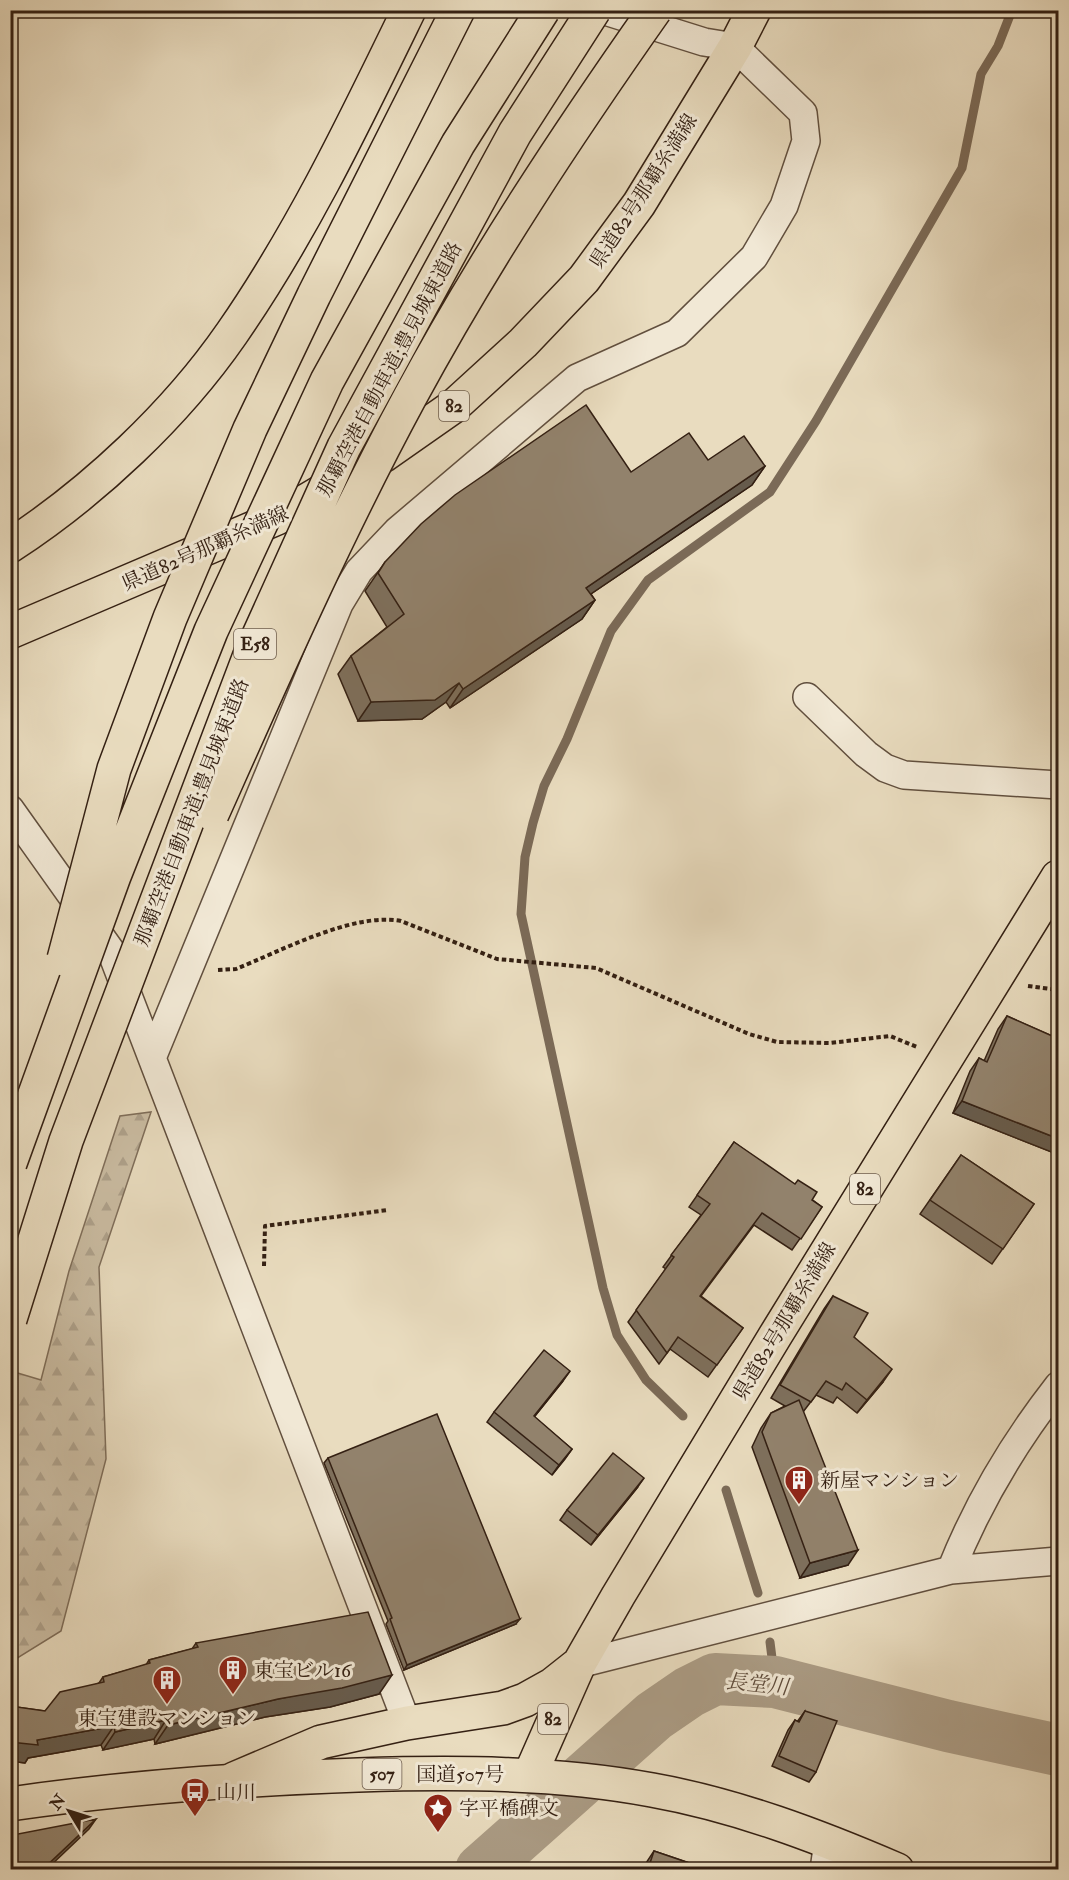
<svg xmlns="http://www.w3.org/2000/svg" width="1069" height="1880" font-family="'IM FELL Double Pica','Noto Serif JP',serif">
  <style>
    .forest { fill: url(#forest-firs); stroke: #7f6e5a; stroke-width: 1.5 }
    .lines { fill: none; stroke-linecap: round; stroke-linejoin: round }
    .stream { stroke: #7b6a57; stroke-width: 9 }
    .river { stroke: #ab9c85; stroke-width: 52 }
    .street-casing { stroke: #614f3e; stroke-width: 30 }
    .primary-casing { stroke: #342013; stroke-width: 36 }
    .highway-casing { stroke: #342013; stroke-width: 36 }
    .path { stroke: #342013; stroke-width: 4; stroke-dasharray: 4.5 3; stroke-linecap: butt }
    .street { stroke: #f1e8d5; stroke-width: 27 }
    .primary { stroke: #e9dcbf; stroke-width: 33 }
    .highway { stroke: #e9dcbf; stroke-width: 33 }
    .highway-bridge-casing { stroke: #342013; stroke-width: 36; stroke-linecap: butt }
    .highway-bridge { stroke: #e9dcbf; stroke-width: 33 }
    .wall { fill: #7e705d; stroke: #342013; stroke-width: 1.5 }
    .shaded-wall { fill: #665b4c; stroke: #342013; stroke-width: 1.5 }
    .building { fill: #92826c; stroke: #342013; stroke-width: 1.5 }
    .labels { text-anchor: middle; stroke-width: 6; stroke-linejoin: round; paint-order: stroke }
    .shield { fill: #f1e8d5; stroke: #6d5c4d; stroke-width: 1.5 }
    .shield-label { font-size: 18px; font-weight: bold; fill: #342013 }
    .street-label { font-size: 20px; fill: #342013; stroke: #f1e8d5 }
    .poi-label { font-size: 20px; fill: #342013; stroke: #f1e8d5; text-anchor: start }
    .water-label { font-size: 21px; font-style: italic; fill: #5e4b3b; stroke: #f1e8d5 }
  </style>
  <defs>
    <pattern id="forest-firs" width="22" height="20" patternUnits="userSpaceOnUse" patternTransform="scale(1.5)"><rect width="22" height="20" fill="#cabca2"/><path d="M5 1l3.5 6h-7zM16 11l3.5 6h-7z" fill="#aea18b"/></pattern>
  </defs>
  <rect width="100%" height="100%" fill="#e9dcbf"/>
  <filter id="stains"><feTurbulence type="fractalNoise" baseFrequency=".00333" numOctaves="4"/><feColorMatrix values="0 0 0 0 .2 0 0 0 0 .09 0 0 0 0 .02 0 0 0 .5 -.17"/></filter>
  <radialGradient id="worn" r=".72"><stop offset=".6" stop-color="#630" stop-opacity="0"/><stop offset="1" stop-color="#630" stop-opacity=".3"/></radialGradient>
  <path class="forest" d="M151,1112l-52,155 7,192 -45,172 -50,31v-291l30,9 28,-109 51,-155z"/>
  <g class="lines">
    <path class="stream" d="M683,1416l-37,-36 -29,-45 -14,-47 -82,-374 4,-57 8,-34 11,-37 23,-47 44,-108 37,-51 122,-88 46,-71 146,-253 19,-94 17,-28 14,-36
      M726,1490l32,103
      M770,1642l5,40"/>
    <path class="river" d="M481,1870l173,-154 35,-24 26,-13 60,3 173,44 110,24"/>
    <g class="street-casing">
      <path id="street" d="M807,697l59,57 19,14 19,7 154,10
        M10,809l101,142 296,772
        M152,1058l187,-454 20,-33 38,-40 180,-153 100,-45 77,-76 30,-51 22,-65 -3,-28 -68,-66 -31,-5 -102,-32
        M951,1570c26,-65 64,-129 107,-184
        M579,1664l372,-94 107,-9
        M824,1870l4,-29"/>
    </g>
    <g class="primary-casing">
      <path id="primary" d="M10,546c83,-54 166,-132 222,-213 70,-101 123,-212 177,-323
        M10,632l267,-114 107,-63 70,-49 69,-63 61,-64 55,-75 96,-157 19,-37
        M530,1775l49,-111 39,-68 157,-260 283,-459
        M234,1779l87,-37 86,-19 96,-15 22,-8 27,-15 24,-19"/>
    </g>
    <g class="highway-casing">
      <path id="highway" d="M10,1804c117,-17 231,-25 348,-29 98,-3 197,-3 294,15 84,15 166,46 245,80"/>
    </g>
    <path class="path" d="M218,970l18,-1c45,-18 117,-57 165,-48l96,38 99,9 153,66 28,8 53,1 60,-7 27,11
      M1028,986l30,4
      M264,1266l1,-40 123,-16"/>
    <use href="#street" class="street"/>
    <use href="#primary" class="primary"/>
    <use href="#highway" class="highway"/>
    <g class="highway-bridge-casing">
      <path id="highway-bridge" d="M212,814c63,-141 125,-282 198,-417 73,-135 157,-262 245,-387
        M64,959l50,-190 56,-151 80,-189 64,-134 144,-285
        M10,1163l104,-287 97,-245 116,-250 131,-237 85,-134
        M10,1319l56,-178 184,-486 94,-208 171,-314 79,-123"/>
    </g>
    <use href="#highway-bridge" class="highway-bridge"/>
  </g>
  <path class="wall" d="M708,460l57,6 -13,19 -161,109 4,6 -13,19 -132,89 -4,-6 -24,17 -64,2 -20,-47 13,-18 36,-29 -22,-36 20,-29 246,-90z
    M1007,1016l52,23v116l-106,-42 17,-42 9,-13 5,3 14,-32z
    M734,1142l88,65 -30,43 -38,-25 -53,71 42,32 -35,49 -38,-28 -11,15 -31,-42 38,-53 -3,-2 38,-52 -12,-8z
    M961,1155l73,49 -42,60 -72,-50z
    M833,1296l21,41 29,45 -26,31 -20,-16 -4,6 -17,-8 -13,17 45,153 -48,13 -48,-131 9,-19 10,-15 14,-7 -14,-8 53,-89z
    M563,1381l-29,36 38,32 -20,26 -65,-53 7,-10z
    M328,1458l188,166 -112,46 -18,-46 2,-3 -64,-158z
    M637,1488l-46,57 -31,-25 7,-10z
    M196,1643l183,51 -49,13 -65,10 -110,27 -1,-5 -51,11 -2,-5 -73,13 -3,5 -15,-2v-55l35,5 54,-28 4,-6 43,-12 3,-5 43,-11z
    M805,1711l11,61 -7,10 -37,-16 16,-36 7,-10 2,2z
    M654,1851l53,18h-64l1,-3z"/>
  <path class="shaded-wall" d="M765,466l-13,19 -179,121 13,-18z
    M595,600l-13,19 -132,89 13,-19z
    M459,683l-13,19 -24,17 -64,2 13,-19z
    M962,1101l97,38v16l-106,-42z
    M892,1369l-9,13 -26,31 10,-13z
    M570,1371l-7,10 -36,45 7,-10z
    M572,1449l-7,10 -13,16 7,-10z
    M644,1478l-7,10 -46,57 7,-10z
    M858,1550l-10,15 -48,13 10,-15z
    M520,1619l-4,5 -112,46 3,-5z
    M392,1675l-13,19 -49,13 -65,10 -110,27 13,-19 110,-26z
    M166,1720l-12,19 -51,11 12,-18z
    M114,1726l-13,19 -73,13 -3,5 -15,-2v-19l27,-2z
    M96,1819l-7,10 -42,40h-4z"/>
  <path class="building" d="M586,405l45,67 58,-39 19,27 36,-24 21,30 -179,122 9,12 -132,89 -4,-6 -24,17 -64,2 -20,-46 53,-42 -26,-41 7,-11 36,-38 34,-29z
    M1007,1016l52,23v100l-97,-38 17,-43 8,4z
    M734,1142l61,42 3,-4 19,12 -5,8 10,7 -21,32 -39,-26 -62,83 43,32 -26,37 -39,-28 -11,16 -31,-43 38,-53 -3,-2 39,-51 -13,-9z
    M961,1155l73,49 -31,45 -73,-49z
    M833,1296l35,17 -14,24 38,32 -25,31 -21,-17 -4,7 -16,-9 -15,21 -31,-17z
    M544,1350l26,21 -36,45 38,33 -13,16 -65,-53z
    M799,1400l59,150 -48,13 -48,-131 9,-19z
    M437,1414l83,205 -113,46 -17,-46 2,-1 -64,-160z
    M613,1453l31,25 -46,57 -31,-25z
    M368,1612l24,63 -50,13 -64,11 -110,26 -2,-5 -51,12 -1,-6 -77,14 1,5 -28,-3v-36l35,5 15,-19 44,-10 -1,-5 47,-14 -1,-3 49,-13 -2,-4z
    M805,1711l32,10 -21,51 -37,-16 16,-36 4,2z
    M96,1819l-53,50h-33v-36l3,2z
    M654,1851l53,18h-59z"/>
  <defs>
    <g id="building-pin" transform="scale(1.5)"><path d="M0 17L-7.5 6A9.5 9.5 0 1 1 7.5 6Z" fill="#8f2418" stroke="#f1e8d5"/><path d="M-4-6H4V6H1V3H-1V6H-4ZM-2.5-4.3h1.7v1.8h-1.7ZM.8-4.3h1.7v1.8H.8ZM-2.5-1h1.7V.8h-1.7ZM.8-1h1.7V.8H.8Z" fill="#fff"/></g>
    <g id="bus-pin" transform="scale(1.5)"><path d="M0 17L-7.5 6A9.5 9.5 0 1 1 7.5 6Z" fill="#8f2418" stroke="#f1e8d5"/><path d="M-5-6H5V4H4V6H2V4H-2V6H-4V4H-5ZM-3.5-4V0h7V-4ZM-3.5 1.2v1.5H-2V1.2ZM2 1.2v1.5H3.5V1.2Z" fill="#fff"/></g>
    <g id="sight-pin" transform="scale(1.5)"><path d="M0 17L-7.5 6A9.5 9.5 0 1 1 7.5 6Z" fill="#8f2418" stroke="#f1e8d5"/><path d="M0-6L1.8-2.2L6-1.7L2.9 1.2L3.7 5.4L0 3.3L-3.7 5.4L-2.9 1.2L-6-1.7L-1.8-2.2Z" fill="#fff"/></g>
  </defs>
  <g fill-rule="evenodd">
    <use href="#building-pin" x="799" y="1480"/>
    <use href="#building-pin" x="233" y="1670"/>
    <use href="#building-pin" x="167" y="1680"/>
    <use href="#bus-pin" x="195" y="1792"/>
    <use href="#sight-pin" x="438" y="1808"/>
  </g>
  <g class="labels">
    <g class="shield">
      <rect x="439" y="391" width="30" height="30" rx="4.5"/>
      <rect x="234" y="629" width="42" height="30" rx="4.5"/>
      <rect x="850" y="1174" width="30" height="30" rx="4.5"/>
      <rect x="538" y="1704" width="30" height="30" rx="4.5"/>
      <rect x="362.5" y="1759" width="39" height="30" rx="4.5"/>
    </g>
    <g class="shield-label">
      <text x="454" y="412">82</text>
      <text x="255" y="650">E58</text>
      <text x="865" y="1195">82</text>
      <text x="553" y="1725">82</text>
      <text x="382" y="1780">507</text>
    </g>
    <g class="street-label">
      <text transform="translate(643 191) rotate(-57)" y="7">県道82号那覇糸満線</text>
      <text transform="translate(389 369) rotate(-62)" y="7">那覇空港自動車道;豊見城東道路</text>
      <text transform="translate(205 548) rotate(-24)" y="7">県道82号那覇糸満線</text>
      <text transform="translate(191 812) rotate(-69)" y="7">那覇空港自動車道;豊見城東道路</text>
      <text transform="translate(784 1321) rotate(-59)" y="7">県道82号那覇糸満線</text>
      <text x="460" y="1781">国道507号</text>
    </g>
    <g class="poi-label">
      <text x="820" y="1487">新屋マンション</text>
      <text x="254" y="1677">東宝ビル16</text>
      <text x="167" y="1725" text-anchor="middle">東宝建設マンション</text>
      <text x="216" y="1799">山川</text>
      <text x="459" y="1815">字平橋碑文</text>
    </g>
    <g class="water-label">
      <text transform="translate(757 1684) rotate(6)" y="7">長堂川</text>
    </g>
  </g>
  <rect width="1069" height="1880" fill="none" stroke="#e9dcbf" stroke-width="36"/>
  <rect x="12" y="12" width="1045" height="1856" fill="none" stroke="#342013" stroke-width="3"/>
  <rect x="18" y="18" width="1033" height="1844" fill="none" stroke="#342013" stroke-width="1.5"/>
  <g transform="translate(69 1811) rotate(308)" stroke="#f1e8d5" stroke-width="4.5" paint-order="stroke">
  <path d="M0-4.5L10 22L0 15L-10 22Z" fill="#342013"/>
  <text y="-9" font-size="16" font-weight="bold" text-anchor="middle" fill="#342013">N</text>
  </g>
  <rect width="100%" height="100%" filter="url(#stains)"/>
  <rect width="100%" height="100%" fill="url(#worn)"/>
</svg>
